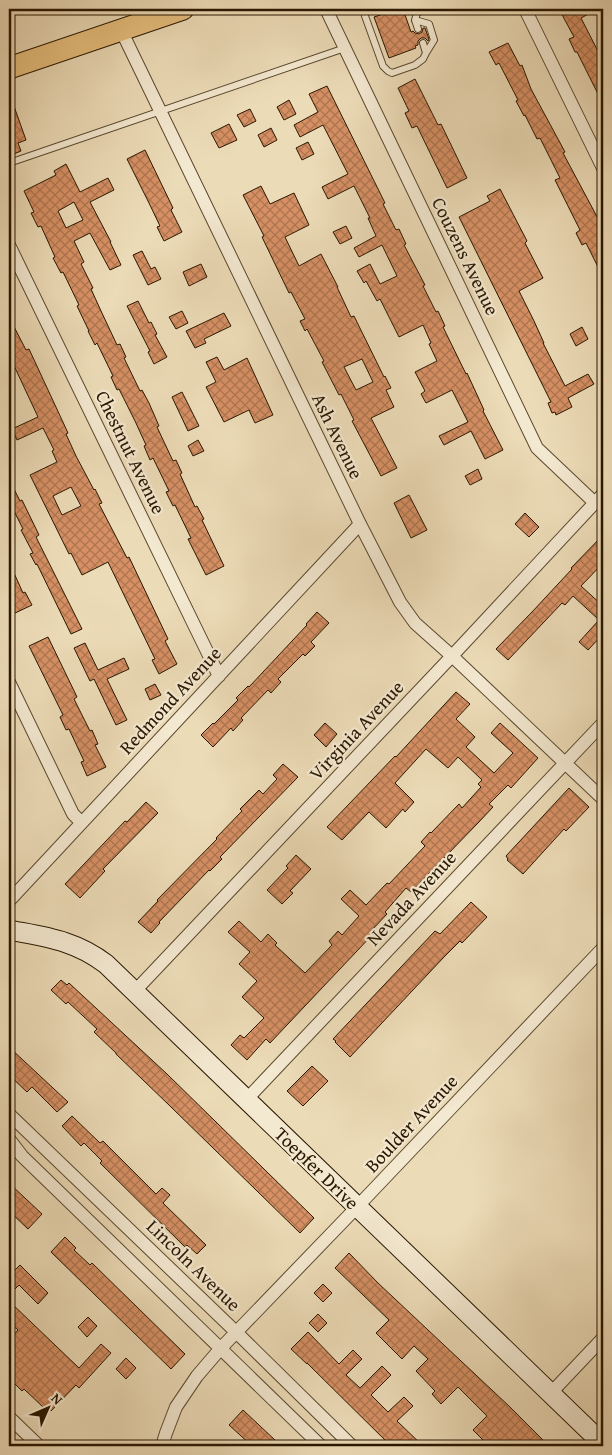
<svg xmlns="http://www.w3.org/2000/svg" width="612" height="1455" font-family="'Gentium Book Plus',serif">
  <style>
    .building { fill: url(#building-cross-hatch); stroke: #291700; fill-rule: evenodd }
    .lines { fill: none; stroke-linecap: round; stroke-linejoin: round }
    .lane-casing { stroke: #5a482e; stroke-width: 8 }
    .street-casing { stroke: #5a482e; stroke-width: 14 }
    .secondary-casing { stroke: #291700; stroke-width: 21 }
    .primary-casing { stroke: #291700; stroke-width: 23 }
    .lane { stroke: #f3e8d0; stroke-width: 6 }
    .street { stroke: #f3e8d0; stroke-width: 12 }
    .secondary { stroke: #f3e8d0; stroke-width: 19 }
    .primary { stroke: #e6be7c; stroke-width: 21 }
    .labels { text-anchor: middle; stroke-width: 4.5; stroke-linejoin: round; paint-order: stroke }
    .street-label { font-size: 19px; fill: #291700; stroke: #f3e8d0 }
  </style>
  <defs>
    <pattern id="building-cross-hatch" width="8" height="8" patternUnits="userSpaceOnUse" patternTransform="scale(1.25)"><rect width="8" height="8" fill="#d69064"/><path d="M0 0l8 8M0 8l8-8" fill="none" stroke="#ae7550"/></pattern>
  </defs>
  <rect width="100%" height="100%" fill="#ecdbb7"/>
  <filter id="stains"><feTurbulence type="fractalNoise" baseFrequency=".004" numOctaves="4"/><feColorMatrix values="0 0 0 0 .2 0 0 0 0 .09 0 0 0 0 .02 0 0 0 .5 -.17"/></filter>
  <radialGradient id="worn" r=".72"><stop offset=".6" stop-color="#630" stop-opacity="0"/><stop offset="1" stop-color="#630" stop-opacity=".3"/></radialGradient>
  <path class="building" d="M398,9h5l8,23 2,-1 2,2 4,1 3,-2 1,-4h2l4,11 -1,2 -3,-3h-4l-3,3v4l-3,1 1,2 -27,10 -15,-41z
    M559,9h39l-17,9 22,43v43l-26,-52h-2l-6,-13 5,-2z
    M508,43l12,23 2,-1 9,24 34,63 -2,1 40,75v49l-17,-34 -4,2 -6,-12 4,-3 -25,-50 5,-2 -20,-40 -3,1 -12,-24 -1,1 -8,-15 2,-1 -19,-37 -3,2 -7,-13z
    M415,79l23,46 3,-1 26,54 -20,10 -30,-62 -5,2 -7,-15 4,-2 -11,-23z
    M327,86l58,117 -2,1 13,26 3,-1 7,15 -2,1 21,40 -2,1 13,26 2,-1 7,15 -2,1 23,47 1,-1 17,37 -1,1 20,39 -18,9 -14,-28 -27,14 -5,-9 29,-14 -16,-32 -26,13 -5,-9 4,-3 -10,-19 22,-11 -8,-17 2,-1 -8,-18 -24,12 -19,-38 -3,2 -11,-20 -2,2 -7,-12 13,-7 10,20 17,-8 -15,-31 -23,12 -5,-9 22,-12 -8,-18h2l-16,-32 -26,13 -6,-12 26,-13 -25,-49 -23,12 -6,-12 24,-13 -9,-18z
    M10,95l16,45 -8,3 3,8 -12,5v-60z
    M289,100l7,14 -12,6 -7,-13z
    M250,109l6,12 -12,6 -7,-12z
    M229,124l8,16 -18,8 -8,-15z
    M271,128l6,12 -13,7 -6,-12z
    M308,142l6,12 -12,6 -6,-12z
    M145,150l28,58 -2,2 11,22 -18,9 -7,-14 3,-1 -11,-23 -22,-44z
    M66,164l14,28 28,-14 6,12 -24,12 21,40h-1l11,23 -11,5 -20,-37 -16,8 10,21 -3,2 12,24 -2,1 10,22 16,34 3,-1 6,13 -2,1 16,33 2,-1 7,13 10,23 -2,1 16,34 3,-1 6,13 -2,1 15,33 2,-1 7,13 -2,1 22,46 -18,9 -18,-36 3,-1 -16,-33 -2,1 -7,-14 3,-1 -16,-33 -3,2 -6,-14 2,-1 -11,-24 -16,-32 -2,1 -6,-13 2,-1 -16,-33 -2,2 -7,-14h1l-12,-25 2,-1 -16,-33 -2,1 -8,-15 2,-1 -14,-31 -3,1 -7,-14 3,-1 -10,-21 32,-16 -2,-4zM74,202l9,18 -17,8 -8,-17z
    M261,186l9,18 24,-11 15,32 -24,12 14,29 22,-12 17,33h-1l14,30 3,-1 30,61 1,-1 6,12 -5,2 8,17 -23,11 26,50 -16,8 -29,-55 2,-1 -13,-26 -2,1 -17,-33 2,-1 -17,-32 -2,2 -5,-10 5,-2 -14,-27 -2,1 -27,-56 2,-1 -21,-41zM362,359l11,23 -17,8 -12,-23z
    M500,189l27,52 -2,2 18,35 -24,13 15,30 10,22h-1l22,43 23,-12 6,10 -26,14 4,9 -16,8 -1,-3 -3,1 -4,-10 3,-1 -92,-185 31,-16 -3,-5z
    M346,226l6,12 -12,6 -7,-12z
    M142,251l9,18 4,-2 6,12 -13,6 -15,-30z
    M201,264l6,13 -18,9 -6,-14z
    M138,301l11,22 2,-1 6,12 -2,1 12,22 -13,7 -6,-12 2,-1 -23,-45z
    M182,311l6,12 -12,6 -7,-12z
    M224,313l7,13 -27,13 2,4 -11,5 -9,-17z
    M9,317l17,33 3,-1 39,84 -2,1 10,22 18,34 1,-1 7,14 -3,1 28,54 2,-1 39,82 -3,2 12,23 -18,10 -7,-14 3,-1 -47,-97 -26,13 -11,-22 -2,1 -39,-79 27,-13 -5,-11 2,-1 -11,-22 -26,12 -5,-11 26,-12 -29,-62zM71,487l10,19 -19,9 -9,-19z
    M582,327l6,12 -12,7 -6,-12z
    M217,357l7,13 23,-12 26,57 -18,8 -6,-13 -25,12 -18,-35 10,-5 -10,-20z
    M182,392l17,34 -11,5 -16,-34z
    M198,440l6,11 -11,5 -5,-10z
    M478,469l4,10 -12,6 -5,-9z
    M9,479l11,22 2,-1 17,35 -3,2 46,92 -11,5 -34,-70 -1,1 -6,-11 3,-1 -12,-23 2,-1 -14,-28z
    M409,495l18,35 -16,8 -17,-35z
    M525,513l14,14 -10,10 -14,-13z
    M603,535v28l-22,23 22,20v28l-15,16 -9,-8 20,-22 -26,-24 -8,9 -3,-2 -54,57 -12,-11 36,-37 40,-43 -1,-1z
    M9,562l14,31 2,-1 7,13 -19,9 -4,-9z
    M317,612l12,11 -18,19 4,4 -10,10 -2,-2 -25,25 3,3 -10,11 -3,-3 -27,28 2,2 -10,11 -2,-3 -18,19 -12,-12 12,-12 1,1 24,-24 -2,-2 12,-12 1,1 58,-62 -1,-1z
    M48,637l29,60 -3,2 16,32 2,-1 6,14 -3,1 11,22 -19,9 -6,-14 3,-1 -15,-32 -3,1 -6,-13 3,-2 -34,-69z
    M85,643l13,27 26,-12 5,11 -22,10 20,41 -11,5 -22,-46 -4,2 -16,-33z
    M155,684l6,11 -11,5 -5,-11z
    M456,692l14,12 -14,15 19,18 -9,10 28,26 19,-20 -22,-20 9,-10 38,35 -27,30 -3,-3 -19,19 4,3 -15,16 -67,69 -5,-4 -21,24 2,2 -16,17 3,2 -104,110 -4,-4 -19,21 -16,-15 9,-10 4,3 20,-20 -22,-21 15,-16 -18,-17 11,-12 -22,-20 11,-11 22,21 7,-8 9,9 -2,2 30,28 27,-28 -3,-4 9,-10 4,4 17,-19 -18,-17 9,-9 16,15 21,-22 2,1 36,-38 -4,-4 9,-10 1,1 28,-29 3,4 19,-21 -3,-3 4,-4 -24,-23 -10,11 -22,-19 -31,34 19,19 -9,10 -2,-3 -17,19 -17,-16 -27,28 -15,-13 68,-71 1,1z
    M325,723l12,11 -11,13 -12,-12z
    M283,764l15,13 -78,80 2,2 -12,12 -1,-1 -50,52 1,1 -9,10 -13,-11 20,-21 -1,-1 60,-61 -1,-1 26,-27 -2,-2 19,-19 4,4 14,-15 -4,-4z
    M569,788l20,19 -23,24 -2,-2 -41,45 -16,-14 1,-1 -2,-3z
    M146,802l12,11 -55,56 2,2 -25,27 -15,-14 60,-63 2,1z
    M296,855l15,14 -21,22 3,2 -11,11 -15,-14 21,-22 -2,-2z
    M471,902l16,15 -25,26 -2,-2 -16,16 -94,100 -15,-15 1,-1 -3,-2 102,-108 5,3z
    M61,980l6,5 2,-2 98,91 147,144 -14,15 -130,-127 -54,-52v-1l-22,-21 3,-3 -29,-27 -2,2 -15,-14z
    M9,1047l59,55 -11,10 -25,-25 -5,5 -18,-17z
    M312,1066l16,15 -25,25 -16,-15z
    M72,1116l28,27 3,-2 53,53 6,-6 8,7 -7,8 43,42 -9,9 -10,-9 -2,2 -85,-84 2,-2 -18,-18 -3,3 -19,-20z
    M9,1183l33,31 -14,15 -19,-18z
    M65,1237l11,11 -2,2 16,15 2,-2 93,91 -14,15 -120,-117z
    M349,1253l29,30 132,124 39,39h-30l-5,-4 -5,4h-20l-16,-16 14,-14 -29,-29 -17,17 -9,-10 3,-3 -19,-20 12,-12 -14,-13 -12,13 -26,-26 13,-13 -54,-52z
    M20,1265l28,28 -10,11 -19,-19 -10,10v-19z
    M323,1284l9,9 -9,9 -9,-9z
    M9,1301l70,67 22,-24 10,9 -32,35 -3,-3 -25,26 -5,-4 -2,1 -20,-19 -2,2 -13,-13v-38l9,-10 -9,-8z
    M318,1314l9,9 -9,9 -9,-9z
    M88,1317l9,9 -10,11 -9,-10z
    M308,1332l31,32 14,-14 9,9 -16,16 14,13 22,-22 9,9 -20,20 17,17 16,-15 9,9 -16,15 26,25h-32l-84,-83v1l-16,-15z
    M126,1358l10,10 -10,11 -10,-10z
    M243,1410l33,31 -6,5h-18l-23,-21z"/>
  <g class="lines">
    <g class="lane-casing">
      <path id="lane" d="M364,9l1,7 18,50 5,5 4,2 23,-8 8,-6 3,-6 -3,-10
        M415,20l14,4 5,16 -8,13
        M418,29l-3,-9 2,-7 8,-4
        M9,163l336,-115"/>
    </g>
    <g class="street-casing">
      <path id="street" d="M326,9l211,439 58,55
        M525,9l78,159
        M121,30l239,494 40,78 15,21 37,33 151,143
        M9,245l210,431
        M9,682l64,132 8,8
        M9,901l351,-377
        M135,991l317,-335 151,-162
        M246,1100l357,-377
        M9,1114l227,218 116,114
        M9,1139l13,17 299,290
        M550,1394l53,-56
        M9,1417l30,29
        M162,1446l4,-13 10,-26 21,-31 24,-28 136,-141 246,-259"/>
    </g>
    <g class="secondary-casing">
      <path id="secondary" d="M9,930c36,7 66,10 97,34l497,480"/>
    </g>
    <g class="primary-casing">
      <path id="primary" d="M9,68l174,-59"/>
    </g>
    <use href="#lane" class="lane"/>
    <use href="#street" class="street"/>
    <use href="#secondary" class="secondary"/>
    <use href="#primary" class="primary"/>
  </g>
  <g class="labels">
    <g class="street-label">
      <text transform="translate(466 256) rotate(64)" y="7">Couzens Avenue</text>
      <text transform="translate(338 436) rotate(64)" y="7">Ash Avenue</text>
      <text transform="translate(131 452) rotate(64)" y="7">Chestnut Avenue</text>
      <text transform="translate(170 700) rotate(-47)" y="7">Redmond Avenue</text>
      <text transform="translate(356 730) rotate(-47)" y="7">Virginia Avenue</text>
      <text transform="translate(411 898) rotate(-47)" y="7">Nevada Avenue</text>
      <text transform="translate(411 1123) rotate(-47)" y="7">Boulder Avenue</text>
      <text transform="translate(317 1168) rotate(44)" y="7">Toepfer Drive</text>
      <text transform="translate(194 1265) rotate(44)" y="7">Lincoln Avenue</text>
    </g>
  </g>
  <rect width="612" height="1455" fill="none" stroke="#ecdbb7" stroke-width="30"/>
  <rect x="10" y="10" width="592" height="1435" fill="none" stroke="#291700" stroke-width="2.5"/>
  <rect x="15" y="15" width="582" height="1425" fill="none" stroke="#291700"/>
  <g transform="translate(48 1408) rotate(45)" stroke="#f3e8d0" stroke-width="4" paint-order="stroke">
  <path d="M0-4L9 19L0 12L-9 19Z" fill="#291700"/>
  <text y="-8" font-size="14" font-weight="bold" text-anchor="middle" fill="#291700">N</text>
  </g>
  <rect width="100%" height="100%" filter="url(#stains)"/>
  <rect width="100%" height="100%" fill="url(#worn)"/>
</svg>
